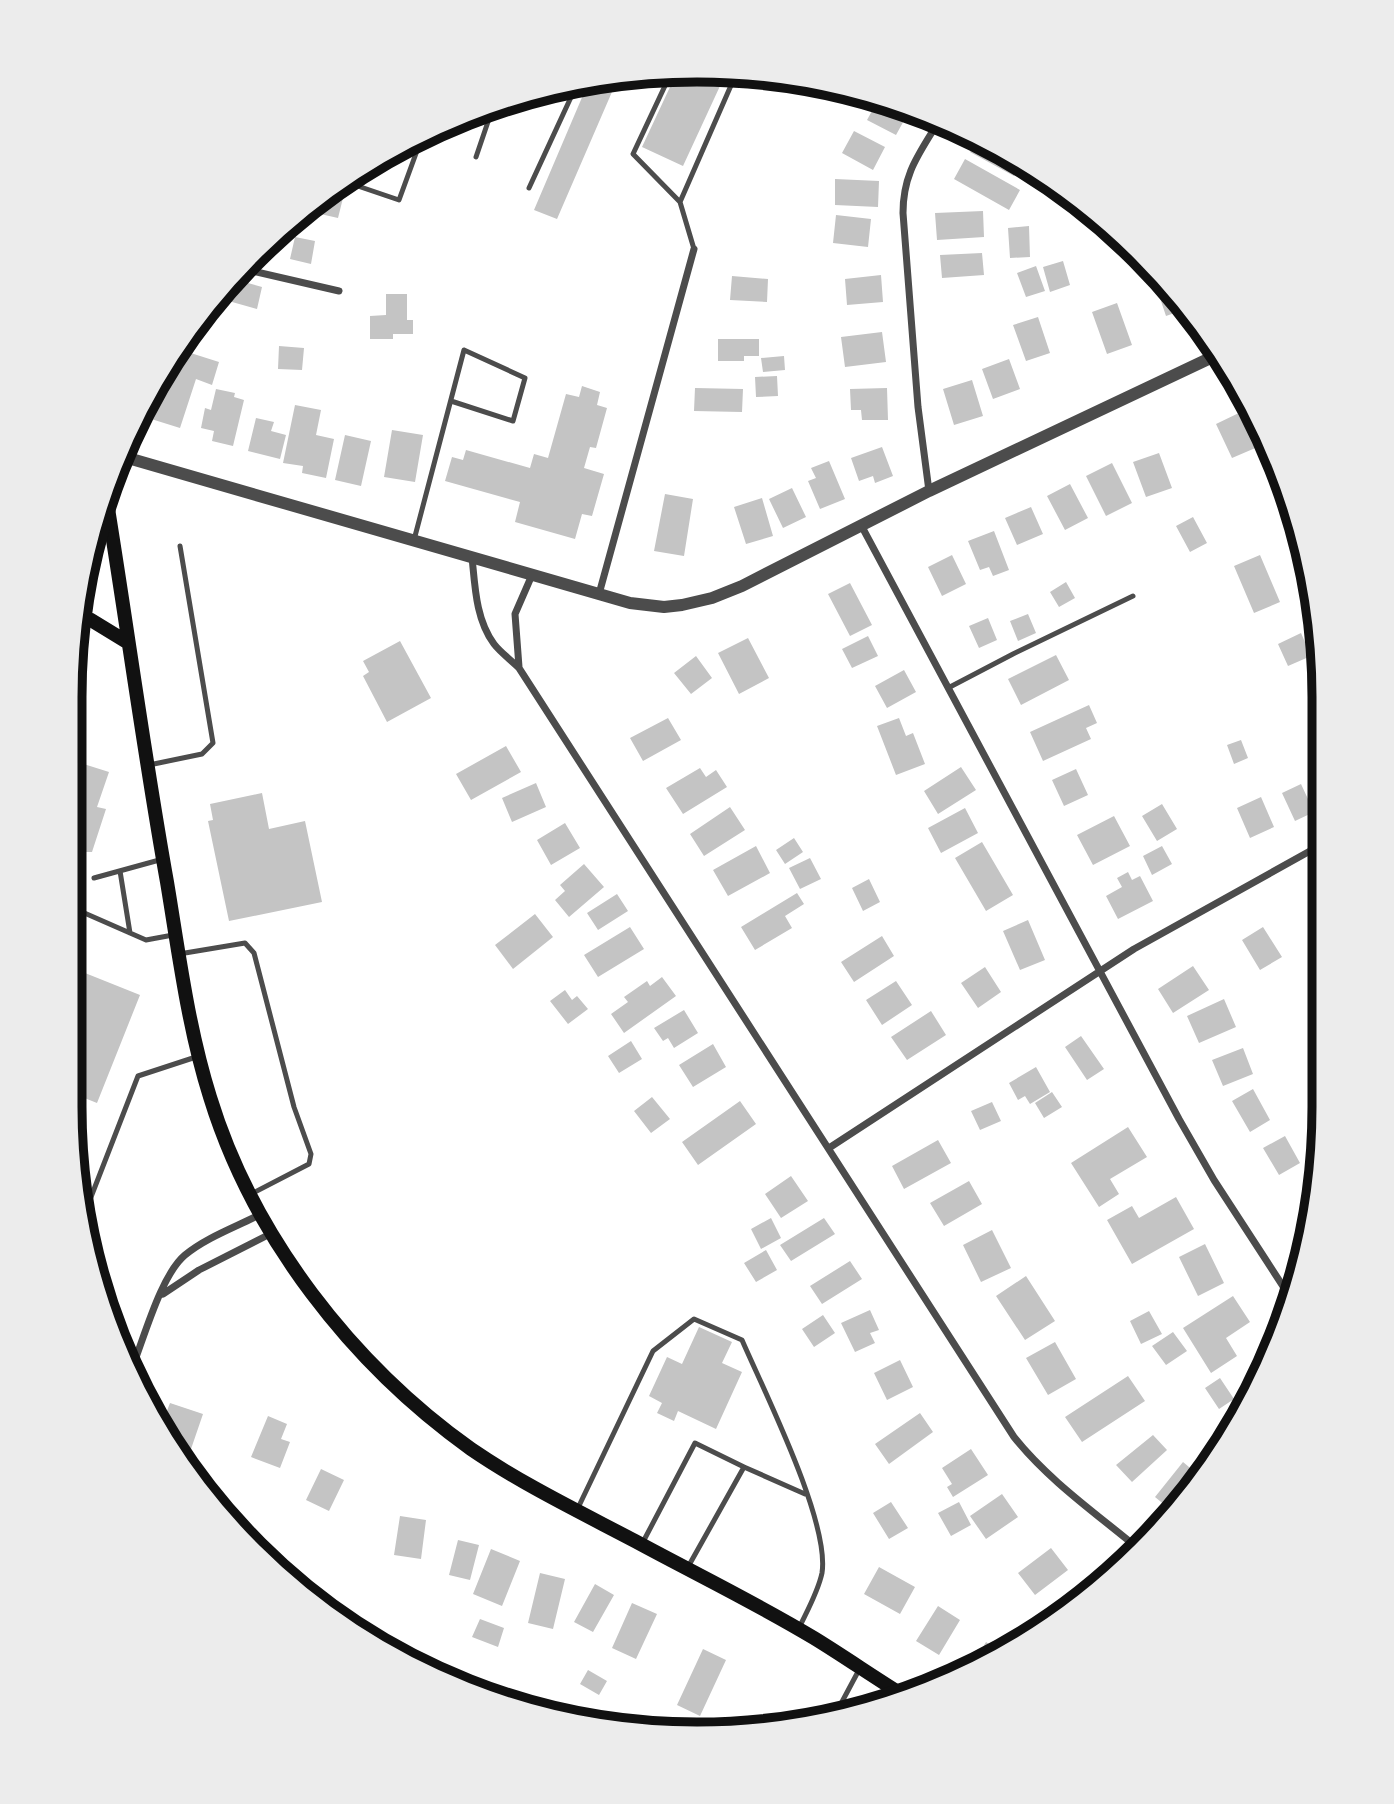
<svg xmlns="http://www.w3.org/2000/svg" width="1394" height="1804" font-family="Arial,sans-serif">
  <style>
    .building { fill: #c4c4c4 }
    .lines { fill: none; stroke-linecap: round; stroke-linejoin: round }
    .service { stroke: #4c4c4c; stroke-width: 5 }
    .minor { stroke: #4c4c4c; stroke-width: 7 }
    .tertiary { stroke: #4c4c4c; stroke-width: 12 }
    .secondary { stroke: #111; stroke-width: 14 }
    .rim { fill: none; stroke: #111; stroke-width: 9 }
  </style>
  <rect width="100%" height="100%" fill="#fff"/>
  <path class="building" d="M697,70l29,3 -43,93 -41,-19 35,-75z
    M618,78l-61,141 -23,-9 55,-129z
    M878,100l29,15 -11,20 -29,-15z
    M854,131l31,16 -12,23 -31,-17z
    M977,139l44,24 -7,13 -44,-24z
    M965,159l55,31 -11,20 -55,-31z
    M835,179l44,2 -1,26 -43,-2z
    M329,195l14,3 -5,20 -22,-5 2,-9z
    M983,211l1,26 -47,3 -2,-27z
    M836,215l35,4 -3,28 -35,-4z
    M1029,226l1,31 -20,1 -2,-30z
    M295,237l20,4 -4,23 -21,-5z
    M982,253l2,22 -42,3 -2,-23z
    M1063,261l7,24 -20,7 -7,-25z
    M1036,266l9,25 -19,6 -9,-24z
    M881,275l2,27 -36,3 -2,-26z
    M732,276l36,3 -1,23 -37,-2z
    M237,280l25,7 -5,22 -39,-11z
    M1165,284l21,25 -20,7 -10,-30z
    M386,294h21v26h6v14h-20v5h-23v-23l16,-1z
    M1117,303l15,42 -25,9 -15,-42z
    M1038,317l12,36 -24,8 -13,-36z
    M882,332l4,30 -41,5 -4,-30z
    M718,339h41v17h-15v5h-26z
    M279,346l25,2 -2,22 -24,-1z
    M178,349l41,13 -7,23 -16,-6 -16,49 -32,-10 15,-43z
    M784,356l1,14 -22,2 -2,-14z
    M1009,359l11,30 -27,10 -11,-30z
    M777,376l1,20 -22,1 -1,-20z
    M972,380l11,36 -29,9 -11,-36z
    M582,386l18,6 -3,13 10,3 -11,40 -6,-1 -6,21 20,6 -12,42 -10,-2 -7,25 -60,-17 5,-20 -75,-21 7,-24 11,3 3,-10 64,18 4,-14 14,4 18,-64 13,3z
    M695,388l48,1 -1,23 -48,-1z
    M887,388l1,32h-26l-1,-10h-10l-1,-21z
    M216,389l19,4 -1,4 10,3 -11,46 -21,-5 2,-10 -13,-3 4,-20 6,2z
    M295,405l26,5 -5,25 18,4 -8,39 -24,-5 1,-7 -20,-3z
    M1243,411l17,35 -28,12 -16,-34z
    M256,418l18,4 -3,9 15,4 -6,24 -32,-8z
    M392,430l31,5 -8,47 -31,-5z
    M345,435l26,6 -10,45 -26,-6z
    M882,447l11,29 -18,7 -2,-7 -14,5 -8,-23z
    M1159,453l13,35 -26,9 -13,-35z
    M829,461l16,38 -25,10 -12,-28 8,-3 -5,-10z
    M1112,463l20,40 -26,13 -20,-40z
    M1070,484l18,34 -23,12 -18,-34z
    M792,488l14,29 -23,11 -14,-29z
    M665,494l28,5 -9,57 -30,-5z
    M762,498l11,38 -27,8 -12,-37z
    M1031,507l12,27 -26,11 -12,-27z
    M1193,517l14,26 -17,9 -14,-26z
    M994,531l15,39 -16,6 -4,-9 -9,3 -12,-29z
    M952,555l14,29 -24,12 -14,-29z
    M1260,555l20,47 -26,11 -20,-47z
    M1066,582l9,16 -16,9 -9,-15z
    M850,583l22,42 -22,11 -22,-42z
    M1028,614l8,19 -18,8 -8,-20z
    M988,618l9,22 -18,8 -10,-22z
    M1301,633l10,23 -23,10 -10,-22z
    M868,636l10,20 -26,12 -10,-19z
    M748,638l21,40 -30,16 -21,-41z
    M400,641l31,57 -44,24 -24,-46 6,-4 -6,-11z
    M1056,655l13,25 -48,25 -13,-26z
    M696,656l16,22 -21,16 -17,-21z
    M904,670l12,22 -29,16 -12,-22z
    M1089,705l8,18 -11,5 5,11 -48,22 -13,-29z
    M668,718l13,22 -38,21 -13,-23z
    M899,718l7,18 7,-3 12,31 -29,11 -19,-49z
    M1241,740l7,18 -14,6 -7,-19z
    M506,746l15,26 -50,28 -15,-26z
    M71,760l38,12 -12,35 9,2 -14,43h-8l-13,40z
    M961,767l15,23 -38,24 -14,-23z
    M700,768l6,9 10,-7 11,17 -44,27 -17,-26z
    M1076,769l12,26 -24,11 -12,-26z
    M536,783l10,24 -34,15 -10,-24z
    M1301,784l13,28 -19,9 -13,-28z
    M262,793l7,36 36,-8 17,81 -93,19 -21,-100 5,-1 -3,-16z
    M1261,797l13,30 -24,11 -13,-30z
    M1162,804l15,25 -20,12 -15,-25z
    M730,807l15,23 -41,26 -14,-22z
    M965,808l13,25 -37,20 -13,-25z
    M1114,816l16,30 -37,19 -16,-30z
    M565,823l15,25 -29,17 -14,-25z
    M794,838l9,14 -18,12 -9,-14z
    M982,842l31,53 -27,16 -31,-53z
    M756,846l14,27 -42,23 -15,-26z
    M1162,846l10,18 -20,11 -9,-19z
    M810,858l11,21 -21,10 -11,-21z
    M584,864l20,23 -35,30 -14,-17 10,-9 -5,-6z
    M1128,872l4,8 8,-4 13,25 -35,18 -12,-23 16,-9 -5,-9z
    M869,879l11,23 -17,9 -11,-23z
    M797,893l7,11 -19,12 7,12 -37,22 -14,-23z
    M617,894l11,17 -30,19 -11,-17z
    M535,914l18,23 -40,32 -18,-24z
    M1028,920l17,40 -25,10 -17,-39z
    M630,927l14,22 -46,28 -14,-22z
    M1263,927l19,30 -22,13 -18,-30z
    M882,936l12,20 -40,26 -13,-20z
    M1193,966l16,24 -36,23 -15,-24z
    M985,967l16,25 -23,16 -17,-25z
    M80,971l60,24 -43,108 -20,-8 -7,15v-121z
    M662,977l14,19 -52,37 -13,-19 17,-12 -4,-5 23,-16 3,5z
    M896,981l16,24 -30,20 -16,-25z
    M565,990l7,10 5,-4 11,13 -20,15 -18,-23z
    M1224,999l12,28 -37,16 -12,-27z
    M684,1010l14,23 -24,15 -6,-10 -5,3 -9,-13z
    M931,1011l15,24 -39,25 -16,-23z
    M1081,1036l23,33 -17,11 -22,-33z
    M631,1041l11,18 -23,14 -11,-17z
    M713,1044l13,23 -33,20 -14,-22z
    M1243,1048l10,26 -30,12 -11,-26z
    M1036,1067l14,25 -20,12 -5,-8 -7,4 -9,-17z
    M1253,1089l17,31 -20,12 -18,-31z
    M1052,1092l10,15 -18,11 -9,-15z
    M652,1097l18,22 -19,14 -17,-22z
    M740,1101l16,23 -58,41 -16,-23z
    M992,1102l9,19 -21,9 -9,-19z
    M1128,1127l19,30 -37,22 9,15 -20,13 -28,-44z
    M1285,1136l15,27 -21,12 -16,-27z
    M938,1140l13,23 -47,26 -12,-23z
    M791,1176l17,25 -27,17 -16,-24z
    M969,1181l13,23 -38,22 -14,-23z
    M1176,1197l18,32 -62,35 -25,-44 25,-14 7,12z
    M771,1218l10,20 -20,11 -10,-20z
    M824,1218l11,16 -44,27 -11,-16z
    M992,1230l19,38 -30,14 -18,-37z
    M1205,1244l19,39 -26,13 -19,-39z
    M766,1250l11,20 -21,12 -12,-19z
    M850,1261l12,18 -40,25 -12,-18z
    M1026,1276l29,45 -30,19 -29,-44z
    M1233,1296l17,26 -24,16 11,18 -26,17 -28,-45z
    M870,1310l9,20 -9,3 5,10 -20,9 -14,-29z
    M1149,1311l13,23 -21,10 -11,-23z
    M823,1315l12,18 -21,14 -12,-18z
    M699,1327l33,15 -10,21 20,9 -26,57 -38,-18 -4,10 -17,-8 5,-10 -13,-7 18,-39 15,7z
    M1173,1332l14,19 -21,14 -14,-19z
    M1055,1342l21,37 -28,16 -22,-37z
    M900,1360l13,27 -26,13 -13,-27z
    M1128,1376l17,25 -63,41 -17,-25z
    M1220,1378l14,21 -15,10 -14,-21z
    M170,1403l33,11 -12,35 -8,-3 -3,8 -20,-25z
    M920,1413l13,19 -44,32 -14,-20z
    M268,1416l19,8 -6,15 9,3 -10,26 -29,-11z
    M1153,1435l14,15 -35,32 -16,-17z
    M971,1449l17,26 -35,22 -6,-10 5,-3 -10,-16z
    M1183,1462l18,15 -29,34 -17,-14z
    M321,1469l23,11 -15,31 -23,-11z
    M1002,1494l16,23 -32,22 -16,-23z
    M891,1502l17,26 -19,11 -16,-26z
    M959,1502l12,23 -20,11 -13,-23z
    M400,1516l26,4 -5,39 -27,-4z
    M458,1540l21,5 -9,35 -21,-5z
    M1051,1548l17,22 -33,25 -17,-22z
    M491,1549l29,12 -18,45 -29,-12z
    M879,1567l36,20 -15,27 -36,-20z
    M540,1573l25,6 -12,50 -25,-6z
    M595,1584l19,11 -21,37 -19,-10z
    M632,1603l25,11 -21,45 -24,-11z
    M938,1606l22,14 -21,35 -23,-14z
    M480,1619l24,9 -6,19 -26,-10z
    M986,1642l14,9 -27,13z
    M703,1649l23,11 -26,56 -23,-11z
    M588,1670l19,11 -8,14 -19,-11z"/>
  <g class="lines">
    <path class="service" d="M671,73l-38,81 47,48 14,47
      M402,147l14,6
      M476,157l17,-50
      M343,181l56,19 23,-63
      M354,183l4,-12
      M529,188l49,-106
      M680,202l56,-128
      M414,540l50,-190 61,28 -12,43 -62,-20
      M948,688l65,-34 120,-58
      M149,765l53,-11 11,-11 -33,-197
      M120,871l10,62
      M94,878l69,-19
      M73,908l73,32 27,-5
      M179,954l66,-11 9,10 40,154 17,47 -2,10 -58,30
      M84,1215l54,-139 61,-20
      M744,1467l61,27
      M577,1510l76,-159 41,-32 48,21c22,51 88,182 80,233 -4,19 -15,38 -23,55
      M643,1542l52,-99 49,24 -56,100
      M836,1713l24,-45"/>
    <path class="minor" d="M248,270l91,21
      M929,491l-11,-84 -15,-194c0,-41 17,-60 37,-94
      M861,525l318,594 35,61 76,117
      M472,557c3,30 4,63 22,87 7,9 17,16 25,24l495,769c35,44 83,77 126,113
      M599,594l95,-345
      M519,667l-4,-53 17,-39
      M829,1148l305,-199 185,-103
      M163,1294l36,-24 73,-37
      M132,1368c12,-30 29,-93 53,-113 22,-18 51,-28 76,-41"/>
    <path class="tertiary" d="M121,456l509,147 34,4 18,-2 30,-7 30,-12 187,-95 292,-138"/>
    <path class="secondary" d="M106,496c21,129 38,258 61,386 12,72 21,145 43,215 43,140 142,267 261,352 51,35 109,63 164,92 59,32 121,62 179,97 31,19 61,40 92,59
      M78,618l13,2 36,22"/>
  </g>
  <path d="M0 0H1394V1804H0ZM697 82H697A615 615 0 0 1 1312 697V1107A615 615 0 0 1 697 1722H697A615 615 0 0 1 82 1107V697A615 615 0 0 1 697 82Z" fill="#ececec" fill-rule="evenodd"/>
  <path class="rim" d="M697 82H697A615 615 0 0 1 1312 697V1107A615 615 0 0 1 697 1722H697A615 615 0 0 1 82 1107V697A615 615 0 0 1 697 82Z"/>
</svg>
